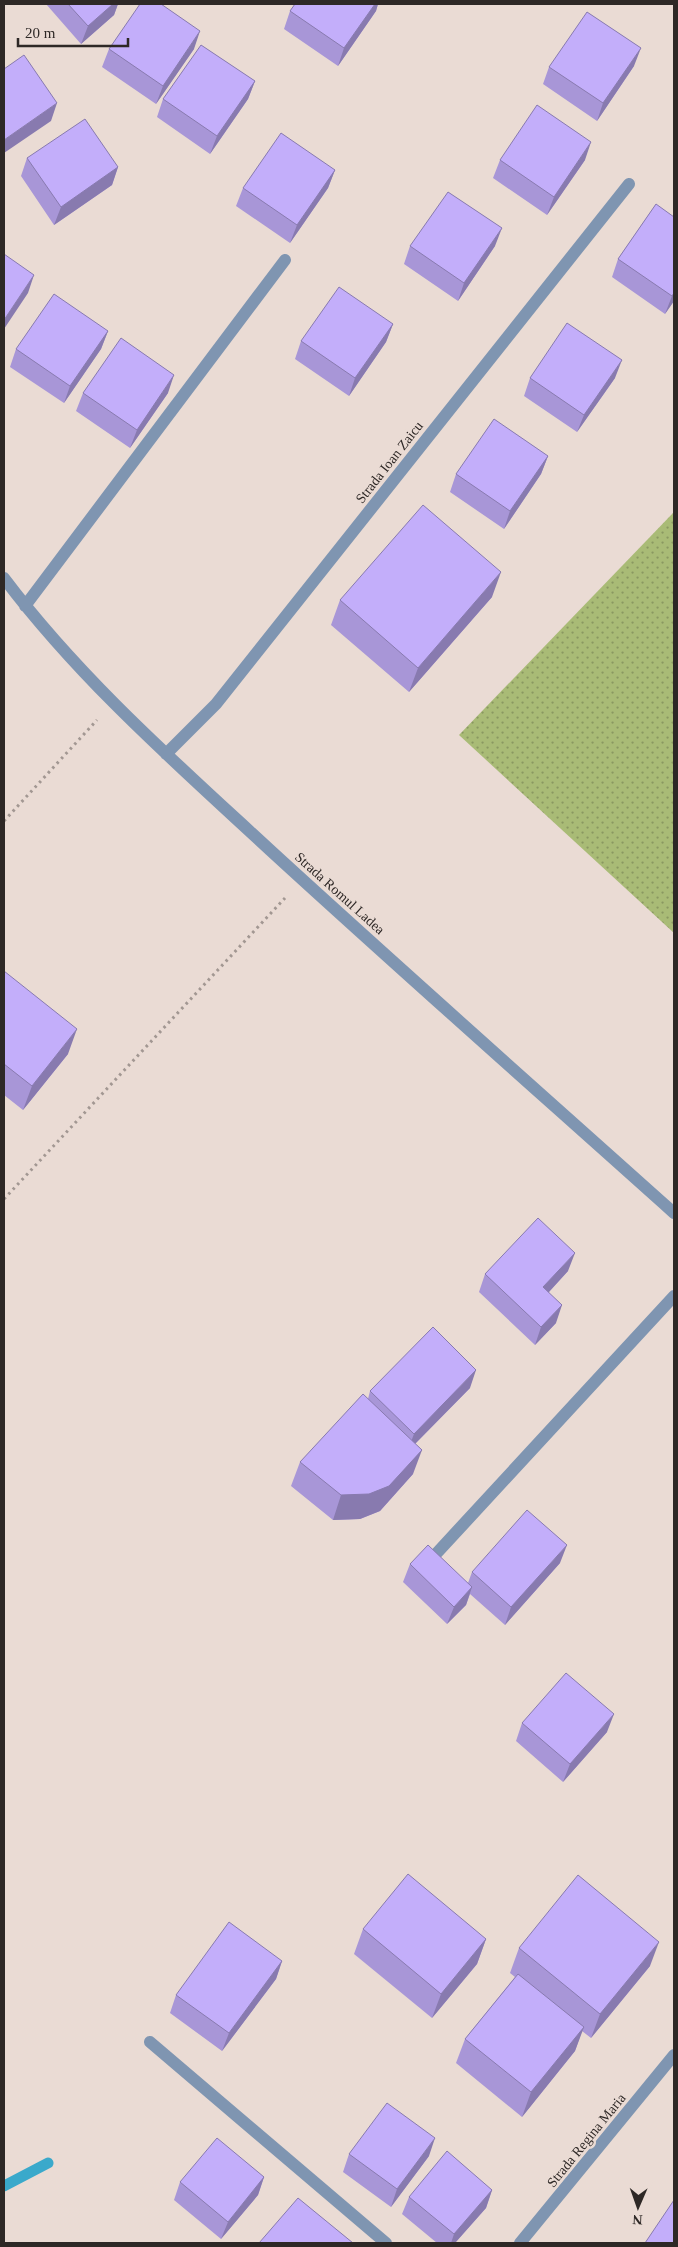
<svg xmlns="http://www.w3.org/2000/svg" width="678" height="2247" font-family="'Times New Roman',serif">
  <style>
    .green { fill: url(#green-dots) }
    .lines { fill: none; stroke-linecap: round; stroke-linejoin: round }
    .stream { stroke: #3aa9cb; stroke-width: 11 }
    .path { stroke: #a29792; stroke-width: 3; stroke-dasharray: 2.5 4; stroke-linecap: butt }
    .service { stroke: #7f95b1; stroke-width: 12 }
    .minor { stroke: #7f95b1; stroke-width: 12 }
    .wall { fill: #a896d7 }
    .shaded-wall { fill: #887aaf }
    .building { fill: #c3aefa; stroke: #887aaf }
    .labels { text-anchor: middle; stroke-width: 5; stroke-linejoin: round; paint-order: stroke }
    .street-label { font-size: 14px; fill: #2e2826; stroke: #eadbd4 }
  </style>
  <defs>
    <pattern id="green-dots" width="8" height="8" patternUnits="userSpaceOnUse" patternTransform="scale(1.25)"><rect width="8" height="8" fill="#a9bb76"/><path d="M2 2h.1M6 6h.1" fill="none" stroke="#8a9861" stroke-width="1.8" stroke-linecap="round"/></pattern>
  </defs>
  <rect width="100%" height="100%" fill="#eadbd4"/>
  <path class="green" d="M674,512v421l-215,-198z"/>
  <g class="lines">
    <path class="stream" d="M4,2186l44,-23"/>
    <path class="path" d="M4,821l93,-101
      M4,1199l281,-301"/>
    <path class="service" d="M435,1555l239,-259
      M150,2042l236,201"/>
    <path class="minor" d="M4,578c77,102 173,186 266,272 133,122 269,242 404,363
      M25,606l260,-346
      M166,754l50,-50 413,-520
      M520,2243l154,-188"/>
  </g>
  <path class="wall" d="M46,4h72l-4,11 -33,29z
    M295,4h83l-2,7 -38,55 -54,-37 6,-18z
    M109,49h85l-38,55 -54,-37z
    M634,66l-37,55 -54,-37 6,-17z
    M255,81l-7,18 -38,55 -53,-37 6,-18z
    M27,158l91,9 -6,18 -58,40 -33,-49z
    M500,160h85l-38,55 -54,-37z
    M335,170l-7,18 -38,55 -54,-37 7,-18z
    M656,204l18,97 -9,13 -53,-37 6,-18z
    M410,246h85l-37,55 -54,-37z
    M393,324l-7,18 -37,54 -54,-37 6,-18z
    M108,331l-7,18 -37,54 -54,-36 6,-18z
    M530,378h85l-38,54 -53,-36z
    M83,393h85l-38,55 -54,-37z
    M548,456l-7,18 -37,55 -54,-37 6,-18z
    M492,597l-83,95 -78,-67 9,-25z
    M4,971l64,83 -45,56 -19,-15z
    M568,1271l-19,21 7,31 -21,22 -56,-53 6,-18z
    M470,1388l-55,56 -2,30 -33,37 -20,8 -27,1 -42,-34 9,-24 68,-63 2,-8z
    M560,1563l-55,62 -35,-31 -4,11 -19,19 -44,-42 7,-18 58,19 4,-11z
    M522,1723l85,9 -44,50 -47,-41z
    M363,1929l123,10 -9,25 -45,54 -78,-64z
    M519,1948l131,18 -59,72 -9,-7 -7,20 -53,66 -66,-54 9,-24 50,-62 -5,-4z
    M282,1961l-6,18 -54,72 -52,-38 6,-18z
    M349,2154l80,2 -38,51 -48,-35z
    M264,2177l-6,18 -37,44 -47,-39 6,-18z
    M492,2190l-6,18 -31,35h-18l-35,-29 7,-17z"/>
  <path class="shaded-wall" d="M113,4h5l-4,11 -33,29 7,-18z
    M375,4h3l-2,7 -38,55 6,-18z
    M200,31l-6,18 -38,55 7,-18z
    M641,48l-7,18 -37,55 6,-18z
    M255,81l-7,18 -38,55 7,-18z
    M57,103l-6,18 -47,32v-13z
    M591,142l-6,18 -38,55 7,-18z
    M118,167l-6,18 -58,40 7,-18z
    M335,170l-7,18 -38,55 7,-18z
    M502,228l-7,18 -37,55 6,-18z
    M34,275l-6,18 -24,36v-9z
    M674,293v8l-9,13 7,-18z
    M393,324l-7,18 -37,54 6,-18z
    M108,331l-7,18 -37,54 6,-17z
    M622,360l-7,18 -38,54 7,-17z
    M174,375l-6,18 -38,55 7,-18z
    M548,456l-7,18 -37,55 6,-18z
    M501,572l-9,25 -83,95 9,-24z
    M77,1029l-9,25 -45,56 9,-24z
    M575,1253l-7,18 -31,34 6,-18z
    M562,1305l-6,18 -21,22 6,-18z
    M476,1370l-6,18 -63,64 7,-18z
    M422,1450l-9,24 -33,37 -20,8 -27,1 8,-25z
    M567,1545l-7,18 -55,62 6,-18z
    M472,1587l-6,18 -19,19 7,-17z
    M614,1714l-7,18 -44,50 7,-18z
    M486,1939l-9,25 -45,54 9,-24z
    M659,1942l-9,24 -59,72 9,-24z
    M282,1961l-6,18 -54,72 7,-18z
    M584,2027l-9,24 -53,66 9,-25z
    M435,2138l-6,18 -38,51 6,-18z
    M264,2177l-6,18 -37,44 7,-17z
    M492,2190l-6,18 -31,35h-4l3,-9z"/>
  <path class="building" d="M68,4h45l-25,22z
    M140,4h21l39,27 -37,55 -54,-37z
    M295,4h80l-31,44 -54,-37z
    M587,12l54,36 -38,55 -54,-36z
    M201,45l54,36 -38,55 -54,-37z
    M24,55l33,48 -53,37v-71z
    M537,105l54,37 -37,55 -54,-37z
    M85,119l33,48 -57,40 -34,-49z
    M281,133l54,37 -38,55 -54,-37z
    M448,192l54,36 -38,55 -54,-37z
    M656,204l18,13v76l-2,3 -54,-37z
    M4,254l30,21 -30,45z
    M339,287l54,37 -38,54 -54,-37z
    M54,294l54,37 -38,55 -54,-37z
    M567,323l55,37 -38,55 -54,-37z
    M121,338l53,37 -37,55 -54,-37z
    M494,419l54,37 -38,55 -54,-37z
    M423,505l78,67 -83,96 -78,-68z
    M4,971l73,58 -45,57 -28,-22z
    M538,1218l37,35 -32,34 19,18 -21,22 -56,-53z
    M433,1327l43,43 -62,64 -44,-43z
    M363,1394l59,56 -33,36 -20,8 -28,1 -41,-33z
    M527,1510l40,35 -56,62 -39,-35z
    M428,1545l44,42 -18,20 -44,-43z
    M566,1673l48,41 -44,50 -48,-41z
    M408,1874l78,65 -45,55 -78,-65z
    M578,1875l81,67 -59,72 -81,-66z
    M229,1922l53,39 -53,72 -53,-38z
    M518,1974l66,53 -53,65 -66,-53z
    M387,2103l48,35 -38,51 -48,-35z
    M217,2138l47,39 -36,45 -48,-40z
    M447,2151l45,39 -38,44 -45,-37z
    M298,2198l55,45h-94z
    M674,2200v43h-29z"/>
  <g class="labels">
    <g class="street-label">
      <text transform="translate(389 462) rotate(-52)" y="5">Strada Ioan Zaicu</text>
      <text transform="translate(340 893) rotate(42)" y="5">Strada Romul Ladea</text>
      <text transform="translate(586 2140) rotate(-51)" y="5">Strada Regina Maria</text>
    </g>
  </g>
  <rect width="678" height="2247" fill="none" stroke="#2e2826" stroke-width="10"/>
  <g transform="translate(638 2207) rotate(182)" stroke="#eadbd4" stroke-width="4" paint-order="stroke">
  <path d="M0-4L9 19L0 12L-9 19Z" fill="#2e2826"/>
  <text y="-8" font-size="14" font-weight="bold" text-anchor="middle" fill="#2e2826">N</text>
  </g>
  <path d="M18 38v8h110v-8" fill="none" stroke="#2e2826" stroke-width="2.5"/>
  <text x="25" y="38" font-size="15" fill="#2e2826" stroke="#eadbd4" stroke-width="4" paint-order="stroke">20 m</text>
</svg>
